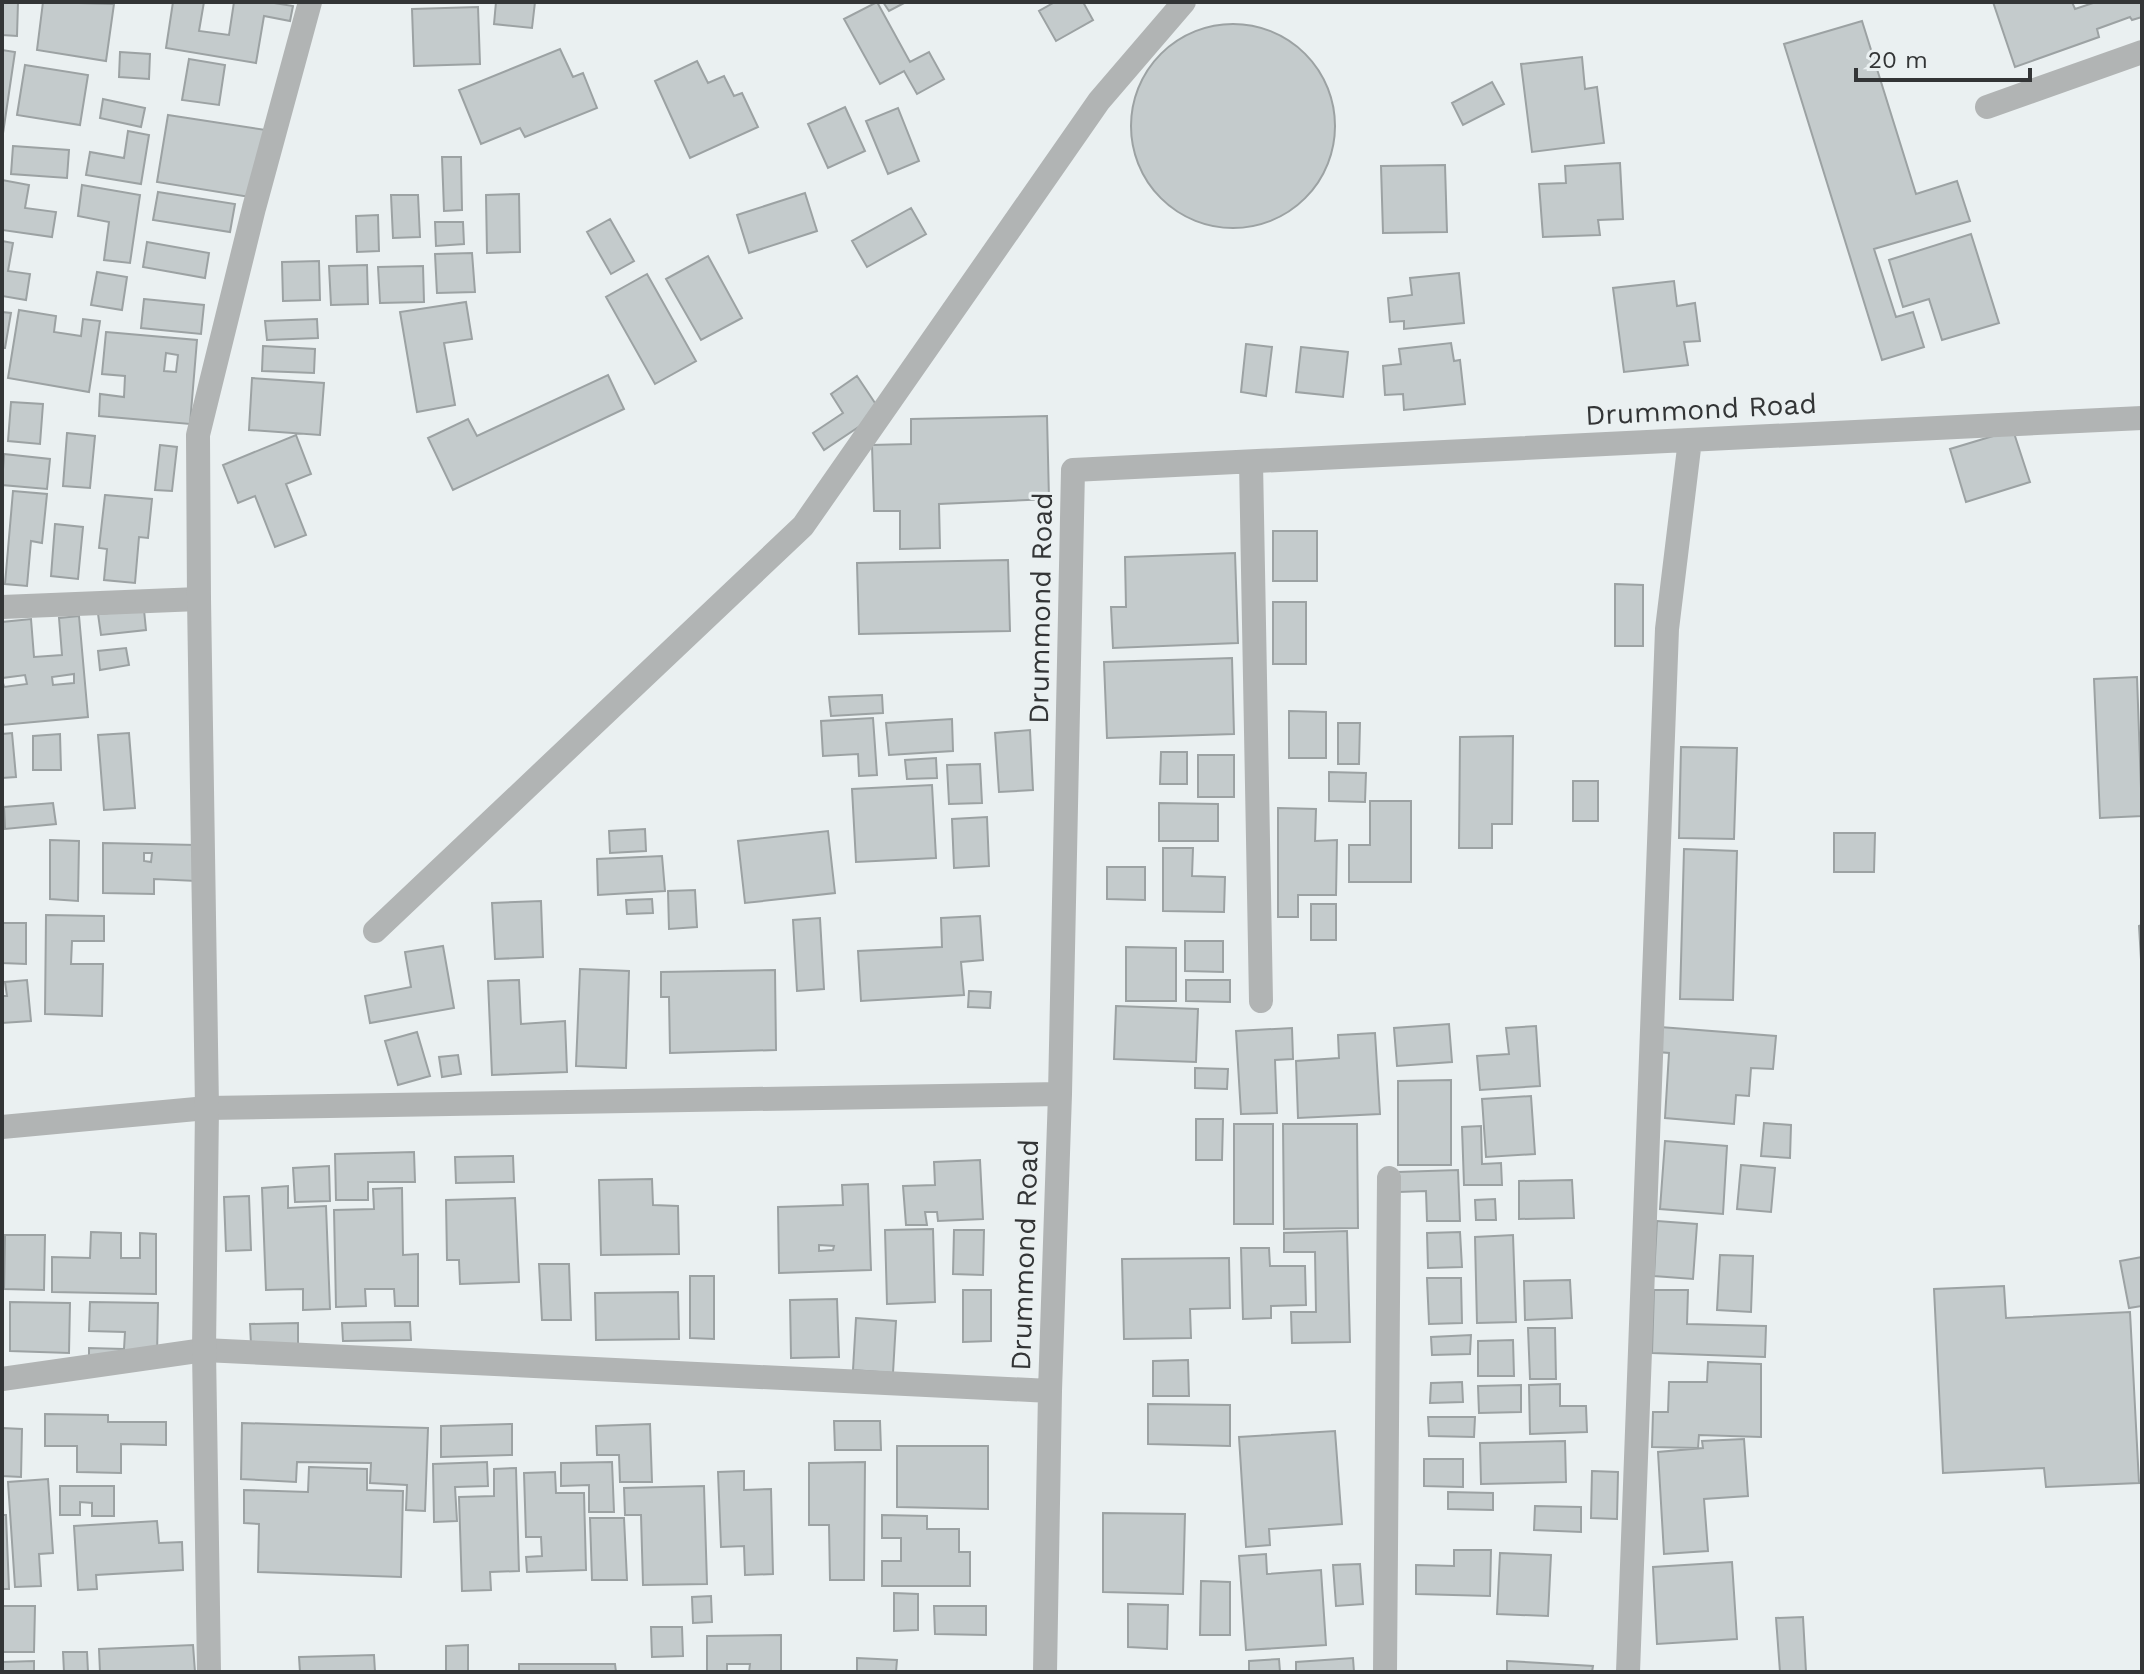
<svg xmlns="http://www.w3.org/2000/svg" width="2144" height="1674" font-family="'Work Sans',sans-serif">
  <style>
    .building { fill: #c4cbcc; stroke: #9ca2a3; stroke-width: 2; fill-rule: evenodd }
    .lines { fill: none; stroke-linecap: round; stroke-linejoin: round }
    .minor { stroke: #b1b4b4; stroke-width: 24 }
    .tertiary { stroke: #b1b4b4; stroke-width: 24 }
    .labels { text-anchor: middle; stroke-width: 6; stroke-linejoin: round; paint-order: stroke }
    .street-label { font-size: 28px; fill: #333536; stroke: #eaf0f1 }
  </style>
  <rect width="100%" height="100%" fill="#eaf0f1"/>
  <path class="building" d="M2,2h16l-1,34 -15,-1z
    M43,2l71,2 -8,57 -69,-11z
    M173,2h31l-5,29 30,4 5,-33h34l25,4 -3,15 -26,-5 -8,47 -90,-15z
    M496,2h39l-3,26 -38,-4z
    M877,2l33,60 19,-10 15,27 -27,15 -13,-23 -24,13 -36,-65z
    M883,2h23l-17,9z
    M1055,2h28l10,18 -37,21 -17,-30z
    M1993,2h79l3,7 21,-7h46v15l-10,3 -2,-3 -33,12 2,8 -84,30z
    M478,7l2,57 -66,2 -2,-57z
    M1862,21l54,173 41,-13 13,40 -96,28 22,68 17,-5 11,35 -42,13 -98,-316z
    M1131 126a102 102 0 1 1 204 0a102 102 0 1 1-204 0Z
    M560,49l13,28 10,-4 14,35 -72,29 -5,-9 -39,16 -22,-54z
    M2,50l13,2 -13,88z
    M120,52l30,2 -1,25 -30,-2z
    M1582,57l3,32 12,-2 7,56 -72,9 -11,-88z
    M189,59l36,6 -6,40 -37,-5z
    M697,61l11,22 16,-7 10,20 8,-3 16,34 -68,31 -35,-77z
    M25,65l63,10 -8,50 -63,-10z
    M1492,82l12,22 -41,21 -11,-22z
    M103,99l42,9 -4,19 -41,-9z
    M845,107l20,44 -37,17 -20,-44z
    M898,108l21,53 -31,13 -22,-53z
    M168,115l98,15 -10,68 -99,-16z
    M128,131l21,4 -8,49 -55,-9 4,-23 34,6z
    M13,146l56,4 -2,28 -56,-4z
    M442,157h19l1,53 -18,1z
    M1620,163l3,56 -25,1 2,15 -57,2 -4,-53 27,-1 -1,-17z
    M1445,165l2,67 -64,1 -2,-67z
    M2,180l27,5 -4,23 31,4 -4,25 -50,-7z
    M82,185l58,10 -10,68 -26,-3 5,-38 -31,-6z
    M158,192l77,12 -5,28 -77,-12z
    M805,193l12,38 -68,22 -12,-38z
    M519,194l1,58 -33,1 -1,-58z
    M391,195h27l2,42 -27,1z
    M911,208l15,26 -59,33 -15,-26z
    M378,215l1,36 -22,1 -1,-36z
    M610,219l24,42 -23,13 -24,-42z
    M435,222h28l1,22 -28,2z
    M1971,234l28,89 -57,17 -13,-41 -26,8 -14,-47z
    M2,241l11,2 -5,28 22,3 -4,26 -24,-4z
    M147,242l62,11 -4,25 -62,-11z
    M472,253l3,39 -38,1 -2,-39z
    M708,256l34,62 -41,22 -35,-61z
    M319,261l1,39 -37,1 -1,-39z
    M367,265l1,39 -37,1 -2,-39z
    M423,266l1,36 -44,1 -2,-36z
    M97,272l30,5 -5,33 -31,-5z
    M1459,273l5,50 -60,6v-8l-14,1 -2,-24 24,-3 -2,-17z
    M647,274l49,87 -41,23 -49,-87z
    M1674,281l3,25 18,-3 5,38 -16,1 4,23 -64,7 -11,-84z
    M144,299l60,6 -3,29 -60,-6z
    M466,302l6,37 -28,4 11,62 -38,7 -17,-100z
    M19,310l37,6 -2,16 27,4 2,-17 17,2 -11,71 -81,-14z
    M2,312l9,1 -6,35h-3z
    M317,319l1,19 -51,2 -2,-19z
    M106,332l91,8 -7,84 -91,-8 1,-22 24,3 1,-21 -23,-2zM166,353l12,2 -2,17 -12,-1z
    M1451,343l3,18 6,-1 5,44 -61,6 -1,-16 -18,1 -2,-29 18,-2 -2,-15z
    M1246,344l26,3 -6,49 -25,-4z
    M263,346l52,3 -1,24 -52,-2z
    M1301,347l47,5 -5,45 -47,-5z
    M608,375l16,34 -171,81 -25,-52 40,-19 9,17z
    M857,376l24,36 -57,38 -11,-17 30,-20 -12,-19z
    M252,378l72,5 -4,52 -71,-5z
    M11,402l32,2 -3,40 -32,-3z
    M1047,416l2,83 -110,5 1,44 -40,1v-38h-26l-2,-66 39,-1v-25z
    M2013,430l17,52 -64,20 -16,-53z
    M67,433l28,3 -5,52 -27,-2z
    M296,435l15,39 -25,10 20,51 -31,12 -20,-51 -17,7 -15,-38z
    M160,445l17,2 -5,44 -17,-1z
    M4,454l46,5 -3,30 -45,-4z
    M13,491l34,3 -5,49 -11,-2 -4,45 -22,-2z
    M105,495l47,4 -4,39 -9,-1 -4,46 -31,-3 3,-31 -8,-1z
    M55,524l28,3 -5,52 -27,-3z
    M1273,531h44v50h-44z
    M1235,553l3,90 -125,5 -2,-41h15l-1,-50z
    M1008,560l2,71 -151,3 -2,-71z
    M1615,584l28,1v61h-28z
    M1273,602h33v62h-33z
    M144,610l2,20 -45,5 -3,-21z
    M79,616l9,101 -86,8v-46l2,8 23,-3 -2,-9 -23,3v-56l29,-3 3,38 28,-2 -3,-37zM74,674v9l-21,2 -1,-8z
    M126,648l3,17 -29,5 -2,-19z
    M1232,658l2,76 -127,4 -3,-76z
    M2137,677l5,139 -42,2 -6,-139z
    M882,695l1,18 -52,3 -2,-19z
    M1289,711l37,1v46h-37z
    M873,718l4,57 -18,1 -1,-22 -35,2 -2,-35z
    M952,719l1,32 -64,4 -3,-32z
    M1338,723h22l-1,41h-21z
    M1030,730l3,60 -34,2 -4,-59z
    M12,733l4,44 -14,1v-44z
    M129,733l6,75 -31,2 -6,-75z
    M60,734l1,36h-28v-34z
    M1513,736l-1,88h-20v24h-33l1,-111z
    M1681,747l56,1 -3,91 -55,-1z
    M1161,752h26v32h-27z
    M1198,755h36v42h-36z
    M936,758l1,20 -30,1 -2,-19z
    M980,764l2,39 -33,1 -2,-39z
    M1329,772l37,1 -1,29 -36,-1z
    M1573,781h25v40h-25z
    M932,785l4,73 -80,4 -4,-73z
    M1370,801h41v81h-62v-37h21z
    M53,803l3,21 -51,5 -1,-22z
    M1159,803l59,1v37h-59z
    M1278,808l38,1 -1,32 22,-1 -1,55h-38v22h-20z
    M987,817l2,49 -35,2 -2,-49z
    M645,829l1,22 -36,2 -1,-22z
    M828,831l7,62 -90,10 -7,-62z
    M1834,833h41l-1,39h-40z
    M50,840l29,1 -1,60 -28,-2z
    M103,843l93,2v36l-42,-2v15l-51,-1zM144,853h8l-1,9 -7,-1z
    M1163,848h30l-1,28 33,1 -1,35 -61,-1z
    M1684,849l53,2 -4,149 -53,-1z
    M662,856l3,35 -67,4 -1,-36z
    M1107,867h38v33l-38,-1z
    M695,890l2,37 -28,2 -1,-38z
    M652,899l1,14 -26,1 -1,-14z
    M541,901l2,56 -48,2 -3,-56z
    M1311,904h25v36h-25z
    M46,915l58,1v25h-32l-1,23h32l-1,52 -57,-2z
    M980,916l3,44 -22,2 3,33 -103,6 -3,-50 84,-4 -1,-29z
    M820,918l4,71 -27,2 -4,-71z
    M2,923h24v41l-24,-1z
    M2142,925v51l-3,-50z
    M1185,941h38v31l-38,-1z
    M443,946l11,62 -84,15 -5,-27 46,-9 -6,-35z
    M1126,947l50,1v53h-50z
    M580,969l49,2 -3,97 -50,-2z
    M775,970l1,80 -106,3 -1,-56h-8v-25z
    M27,980l4,41 -29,2v-27h5l-2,-14z
    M519,980l2,44 44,-3 2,51 -75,3 -4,-94z
    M1186,980h44v22l-44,-1z
    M969,991l22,1 -1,16 -22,-1z
    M1116,1006l82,3 -2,53 -82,-3z
    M1449,1024l3,38 -55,4 -3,-38z
    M1536,1026l4,60 -60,4 -3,-34 32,-2 -3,-26z
    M1660,1027l116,9 -3,33 -22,-1 -2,28 -13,-1 -2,29 -69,-6 4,-65 -11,-1z
    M1292,1028l1,31 -18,1 2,53 -36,1 -5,-83z
    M417,1032l13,44 -32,9 -13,-44z
    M1375,1033l5,81 -82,4 -2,-57 43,-3 -1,-23z
    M458,1055l3,19 -19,3 -3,-20z
    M1195,1068l33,1 -1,20 -32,-1z
    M1451,1080v85h-53v-84z
    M1531,1096l4,58 -49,3 -4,-58z
    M1196,1119h27l-1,41h-26z
    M1764,1123l27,2 -1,33 -29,-2z
    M1234,1124h39v100h-39z
    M1283,1124h74l1,104 -74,1z
    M1481,1126l1,38 19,-1 1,22h-38l-2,-58z
    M1665,1141l62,5 -4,68 -63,-5z
    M414,1152l1,30h-47v18h-32l-1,-46z
    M513,1156l1,26 -58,1 -1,-26z
    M980,1160l3,59 -45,2 -1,-9h-12l2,13h-21l-3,-39 32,-1 -1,-23z
    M1741,1165l34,3 -4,44 -34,-3z
    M329,1166l1,35 -35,1 -2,-34z
    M1458,1170l2,51h-33l-1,-30 -27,1 -1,-20z
    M652,1179l1,26 25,1 1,48 -78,1 -2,-75z
    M1572,1180l2,38 -55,1v-38z
    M868,1184l3,86 -92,3 -1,-66 65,-2 -1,-20zM819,1245l15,1 -1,4 -14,1z
    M288,1186v22l38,-2 4,103 -27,1v-21l-37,1 -4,-102z
    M402,1188l1,67 15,-1v52h-23l-1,-17h-29l1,17 -30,1 -2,-97 40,-1 -1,-20z
    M249,1196l2,54 -25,1 -2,-54z
    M515,1198l4,84 -59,2 -1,-24h-12l-1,-60z
    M1495,1199l1,21h-20l-1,-20z
    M1657,1221l40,3 -4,55 -39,-3z
    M933,1229l2,73 -48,2 -2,-74z
    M954,1230h30l-1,45 -30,-1z
    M1347,1231l3,111 -58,1 -1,-31h25l-1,-60h-31v-19z
    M91,1232l30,1v25h19v-25l16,1v60l-104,-2v-35l38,1z
    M1460,1232l2,35 -34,1 -1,-35z
    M5,1235h40l-1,55 -40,-1z
    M1513,1235l3,87 -39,1 -2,-86z
    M1241,1248h28l1,18h35l1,39 -35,1v12l-28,1z
    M1720,1255l33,1 -2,56 -34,-2z
    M2142,1257v49l-13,2 -9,-47z
    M1229,1258l1,50 -40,1 1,29 -67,1 -2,-80z
    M539,1264h30l2,56h-29z
    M690,1276h24v63l-24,-1z
    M1427,1278h34l1,45 -33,1z
    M1570,1280l2,38 -47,2 -1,-39z
    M2004,1286l2,32 124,-6 9,171 -93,4 -2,-19 -101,5 -9,-184z
    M963,1290h28v51l-28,1z
    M1654,1290h34l-1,34 79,2 -1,31 -113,-4z
    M678,1292l1,47 -83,1 -1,-47z
    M837,1299l2,58 -48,1 -1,-58z
    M10,1302l60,1 -1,50 -59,-2z
    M90,1302l68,1 -1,54 -68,-1v-8l35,1 1,-17 -36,-1z
    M856,1318l40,3 -3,52 -40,-3z
    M410,1322l1,18 -68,1 -1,-18z
    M298,1323v21h-47l-1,-20z
    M1528,1328h27l1,51h-26z
    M1471,1335l-1,19 -38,1 -1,-18z
    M1513,1340l1,36h-36v-35z
    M1188,1360l1,36h-36v-35z
    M1708,1362l53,2v73l-62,-2 -1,13 -46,-1 1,-35h15l1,-30h38z
    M1462,1382l1,20 -33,1 1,-20z
    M1560,1384v22h26l1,26 -57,2 -1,-49z
    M1521,1385v27l-42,1 -1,-27z
    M1148,1404l82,1v41l-82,-2z
    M45,1414l63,1v7h58v23l-45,-1v29l-44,-1v-26h-32z
    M1428,1417h47l-1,20 -45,-1z
    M834,1421h46l1,29h-46z
    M242,1423l186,5 -3,83 -19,-1 1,-25 -37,-2 1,-20 -74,-1 -1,20 -55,-3z
    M512,1424v31l-71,2v-31z
    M650,1424l2,58h-32l-1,-27h-22l-1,-29z
    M2,1428l20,1 -1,48 -19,-1z
    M1335,1431l7,93 -73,5 1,16 -24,2 -7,-110z
    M1744,1439l4,57 -44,3 4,52 -44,3 -6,-102 45,-4 -1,-7z
    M1565,1441l1,41 -85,2 -1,-41z
    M897,1446h91v63l-91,-2z
    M1424,1459h39v28l-39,-1z
    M487,1462l1,24 -33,1 2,34 -23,1 -1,-58z
    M612,1462l2,50h-25v-27l-28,1v-23z
    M865,1462l-1,118h-34l-1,-55h-20v-62z
    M309,1467l58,2v21l36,1 -2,86 -143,-5 1,-48 -15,-1v-33l64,2z
    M516,1468l3,103 -29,1 1,18 -29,1 -3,-94 35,-1v-27z
    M744,1471v19l27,-1 2,85 -28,1 -1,-29 -23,1 -3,-75z
    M1592,1471l26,1 -1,47 -26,-1z
    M555,1472l1,21h28l2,77 -59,2 -1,-15 16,-1 -1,-19h-15l-2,-64z
    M48,1479l5,74 -14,1 2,32 -26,1 -7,-105z
    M60,1486h54v30h-22v-13l-12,-1v13h-20z
    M704,1486l3,98 -64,1 -2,-70h-16l-1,-27z
    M1448,1492l45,1v17l-45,-1z
    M1535,1506l46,1v25l-47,-2z
    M1103,1513l82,1 -2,80 -80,-2z
    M2,1515h4l3,74h-7z
    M882,1515l45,1v13h32v23h11v34h-88v-25h19v-23h-19z
    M590,1518h34l3,62h-35z
    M157,1521l2,22 23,-1 1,28 -87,5 1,14 -19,1 -4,-64z
    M1454,1550h37l-1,46 -74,-2v-29l38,1z
    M1500,1553l51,2 -3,61 -51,-2z
    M1266,1554l1,20 54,-4 5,75 -80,5 -7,-94z
    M1732,1562l5,77 -80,5 -4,-77z
    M1360,1564l3,40 -27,2 -3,-41z
    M1201,1581l29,1v53h-30z
    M894,1593l24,1v36l-24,1z
    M711,1596l1,26 -19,1 -1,-26z
    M1128,1604l40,1 -1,44 -39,-2z
    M2,1606h33l-1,46h-32z
    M934,1606h52v29l-51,-1z
    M1803,1617l3,55h-26l-4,-54z
    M651,1627h31l1,29 -31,1z
    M781,1635v37h-32l1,-8h-23v8h-20v-36z
    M193,1645l2,27h-95l-1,-23z
    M468,1645v27h-22v-26z
    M63,1652h24l1,20h-24z
    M374,1655l1,17h-75l-1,-15z
    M857,1658l40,2 -1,12h-39z
    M1353,1658l1,14h-58v-10z
    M1279,1659l1,13h-31v-11z
    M34,1661v11h-32v-10z
    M1507,1661l86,5 -1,6h-85z
    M519,1664h96l1,8h-97z"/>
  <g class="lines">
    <path class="minor" d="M1987,107l155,-55
      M1251,462l10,539
      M2,607l197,-8
      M375,931l428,-405 296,-425 85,-99
      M2,1127l205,-19 853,-14
      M2,1379l202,-29 846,41
      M1045,1672l5,-281 10,-297 13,-624 1069,-52
      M1385,1672l4,-494
      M1628,1672l39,-1043 23,-189"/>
    <path class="tertiary" d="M209,1672l-5,-322 3,-242 -8,-509 -1,-164 56,-227 56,-206"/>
  </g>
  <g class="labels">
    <g class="street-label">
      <text transform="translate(1701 409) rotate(-3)" y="10">Drummond Road</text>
      <text transform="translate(1040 608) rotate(-89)" y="10">Drummond Road</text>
      <text transform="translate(1024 1255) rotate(-88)" y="10">Drummond Road</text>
    </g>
  </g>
  <rect width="2144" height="1674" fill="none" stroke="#333536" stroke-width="8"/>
  <path d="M1856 68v12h174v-12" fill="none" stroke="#333536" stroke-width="4"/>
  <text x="1868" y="68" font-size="24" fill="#333536" stroke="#eaf0f1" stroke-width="6" paint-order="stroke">20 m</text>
</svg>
